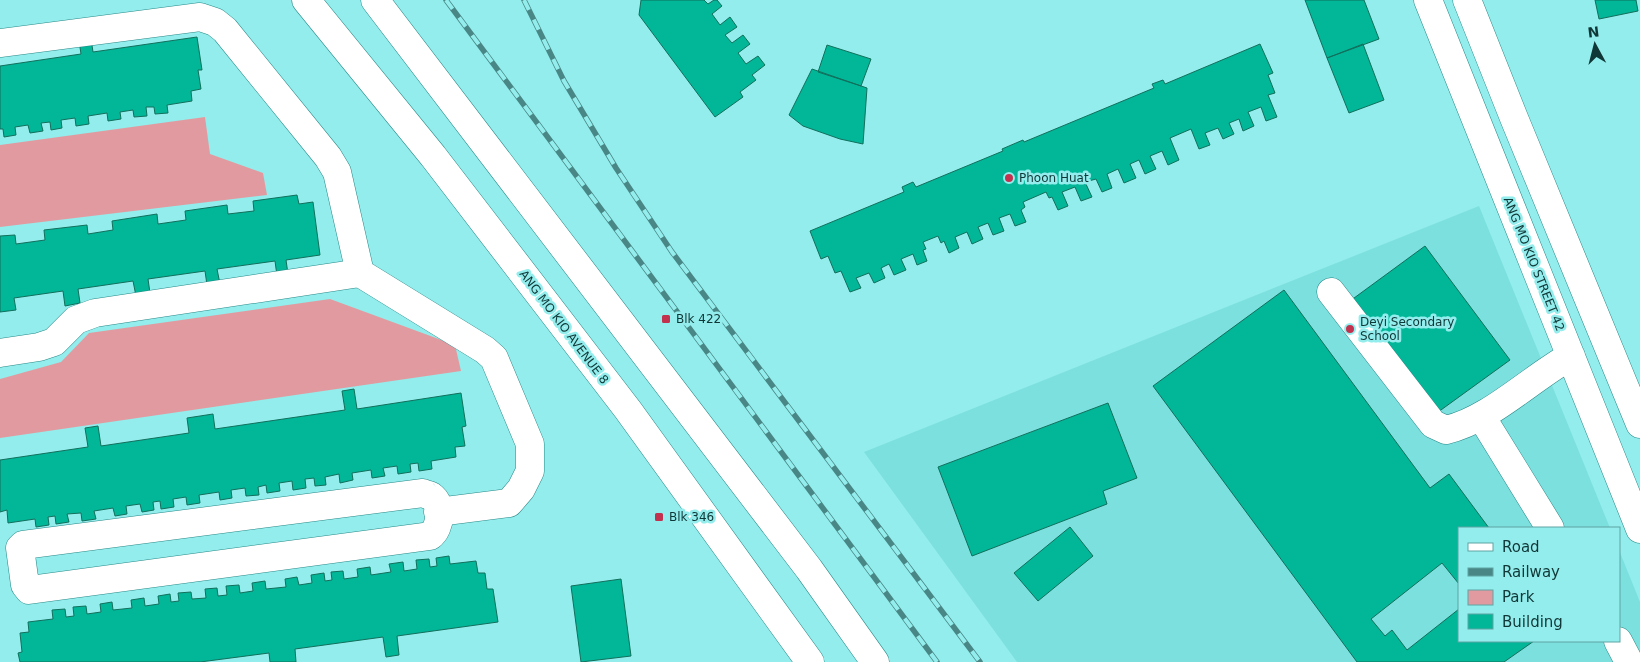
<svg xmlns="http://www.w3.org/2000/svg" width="1640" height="662" font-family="'DejaVu Sans',sans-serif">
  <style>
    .built { fill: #7ce0df }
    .green { fill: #e19ba0 }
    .building { fill: #01b798; stroke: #126f5c }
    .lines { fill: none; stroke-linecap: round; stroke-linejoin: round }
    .minor-casing { stroke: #288988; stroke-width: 29 }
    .major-casing { stroke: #288988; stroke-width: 29 }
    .minor { stroke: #fff; stroke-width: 28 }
    .major { stroke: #fff; stroke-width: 28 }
    .rail-casing { stroke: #498786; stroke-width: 5.5 }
    .rail { stroke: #93edec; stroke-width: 4; stroke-dasharray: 11; stroke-linecap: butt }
    .poi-dot { fill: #c2324e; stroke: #93edec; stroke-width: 2 }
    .labels { text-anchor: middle; stroke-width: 5; stroke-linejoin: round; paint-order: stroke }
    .poi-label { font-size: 12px; fill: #103737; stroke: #93edec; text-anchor: start }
    .street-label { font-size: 12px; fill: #103737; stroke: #93edec }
  </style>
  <rect width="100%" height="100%" fill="#93edec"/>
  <path class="built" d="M1479,206l131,322h-151v113h160v-91l21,52v60h-623l-153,-210z"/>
  <path class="green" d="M205,117l5,37 53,19 4,22 -267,32v-82z
    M330,299l125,46 6,26 -461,67v-59l61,-17 28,-29z"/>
  <path class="building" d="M641,0h63l4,4 6,-4h3l5,6 -10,8 8,11 10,-8 7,10 -12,8 7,8 11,-8 7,9 -12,9 8,11 12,-8 7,9 -13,10 4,5 -16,12 3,5 -28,20 -76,-102z
    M1305,0h59l15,39 -52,19z
    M1595,0h41l2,11 -39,8z
    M90,32l3,20 104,-15 5,33h-4l3,19 -10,2 1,10 -25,4 1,8 -13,1 -1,-7h-8l1,9 -13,1 -1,-7 -13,2 1,7 -13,2 -1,-8 -19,3 1,8 -13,2 -1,-8 -14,2 1,8 -11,2 -1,-8 -9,1 2,8 -13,2 -2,-8 -13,2 1,8 -12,2 -1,-8h-3v-63l81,-12 -3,-20z
    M1260,44l13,29 -5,2 7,18 -7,2 9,22 -11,4 -5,-14 -13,5 6,14 -11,5 -4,-12 -10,4 5,11 -11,5 -5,-11 -13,5 5,12 -11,4 -8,-20 -21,9 9,22 -11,5 -6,-14 -12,5 6,13 -11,5 -6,-14 -9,4 6,14 -12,5 -6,-14 -11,5 5,14 -10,4 -6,-13 -11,3 7,15 -11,4 -6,-14 -13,5 6,14 -10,4 -6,-13 -3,1 -3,-6 -23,10 2,5 -4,3 5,12 -11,4 -5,-12 -11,4 5,13 -11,4 -5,-12 -10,4 5,12 -11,5 -5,-12 -12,5 4,11 -10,5 -5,-12 -3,2 -3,-7 -15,6 3,7 -3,1 4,11 -10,4 -4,-11 -12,5 5,11 -12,5 -5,-11 -8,4 4,10 -11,5 -5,-10 -13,5 5,10 -11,4 -9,-21 -6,2 -7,-17 -7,3 -11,-28 94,-39 -2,-5 11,-5 3,5 87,-36 -1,-2 21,-9 1,2 130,-54 -2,-4 11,-4 2,4z
    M1363,44l21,56 -35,13 -22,-55z
    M827,45l44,14 -10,27 -43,-14z
    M812,69l55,19 -4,56 -23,-5 -37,-13 -14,-11z
    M297,195l2,9 14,-2 7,53 -34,5 2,14 -11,2 -2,-15 -58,8 3,15 -13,1 -2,-14 -57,8 2,14 -14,3 -3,-15 -55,8 2,14 -15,3 -2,-15 -49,7 2,12 -16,2v-76l15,-1 1,9 29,-4 -1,-10 43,-5 1,9 25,-4 -1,-9 45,-7 1,10 28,-4 -1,-9 42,-6 1,9 26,-3 -1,-10z
    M1425,246l85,114 -76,55 -84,-114z
    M1284,290l146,198 19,-14 40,54h-30v56l-17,-21 -71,56 14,17 7,-6 15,20 52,-41v32h75l-30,21h-147l-204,-276z
    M354,389l3,20 104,-16 5,33 -4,1 3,19 -10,1 1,10 -25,4 1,8 -13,2 -1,-8 -8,1 1,8 -13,2 -1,-8 -14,2 2,8 -13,2 -1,-8 -19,3 1,7 -13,3 -1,-9 -14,3 1,8 -11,1 -1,-8 -9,1 1,9 -13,2 -1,-9 -13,2 1,8 -13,2 -1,-8 -8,2 1,8 -13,1 -1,-8 -14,2 1,8 -12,2 -1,-8 -20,3 1,8 -13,2 -1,-8 -13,2 1,8 -13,2 -1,-8 -7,1 1,8 -12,2 -2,-8 -14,2 1,8 -12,2 -2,-8 -19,3 2,8 -14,2 -1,-8 -14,1 2,8 -13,2 -1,-8 -7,1 1,8 -13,2 -1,-8 -27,4 -1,-13 -7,2v-52l88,-13 -3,-19 13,-2 3,20 88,-13 -2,-15 26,-4 2,15 130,-19 -3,-19z
    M1108,403l29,75 -34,13 4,13 -135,52 -34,-89z
    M1070,527l23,29 -55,45 -24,-28z
    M449,556l1,8 26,-3 2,12h7l2,16h6l5,33 -101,14 2,19 -13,2 -3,-20 -88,12 1,13h-26l-1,-9 -69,9h-180l-2,-9 4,-1 -2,-19 9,-1 -1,-10 25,-3 -1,-9 13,-1 1,8 8,-1 -1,-9 13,-1 1,8 14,-2 -1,-8 12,-2 1,8 19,-2 -1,-8 13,-2 1,8 14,-2 -1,-8 12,-2 1,8 8,-1 -1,-8 13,-1 1,7 14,-1 -1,-9 12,-1 1,8 9,-1 -1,-9 13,-1 1,8 13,-2 -1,-8 13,-2 1,8 20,-2 -1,-8 12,-2 2,8 13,-2 -1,-8 13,-2 1,8 7,-1 -1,-8 12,-1 1,8 14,-2 -1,-8 13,-2 1,8 20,-3 -2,-8 14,-2 1,9 13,-2 -1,-9 13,-1 1,8 7,-1 -1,-8z
    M621,579l10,77 -50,6 -10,-76z"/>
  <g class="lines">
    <g class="minor-casing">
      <path id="minor" d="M1428,0l212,529
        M1467,0l47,118 126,306
        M0,43l200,-26 15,5 10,8 103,127 9,15 23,101
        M1331,292l102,132 13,6c44,-10 85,-52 125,-74
        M0,353l39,-6 15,-5 22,-22 19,-7 265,-40 125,77 9,8 36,86v27l-9,18 -12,14 -71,9
        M1481,416l69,112
        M423,493c0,1 7,2 8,3 12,8 10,32 -1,40l-401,54 -4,-5 -5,-37 3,-3z
        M1618,641l11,21"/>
    </g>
    <g class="major-casing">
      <path id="major" d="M306,0l127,156 195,254 182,252
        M375,0l434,569 66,93"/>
    </g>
    <use href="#minor" class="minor"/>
    <use href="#major" class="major"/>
    <g class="rail-casing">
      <path id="rail" d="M446,0l491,662
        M524,0l40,81 52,87 56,84 308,410"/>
    </g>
    <use href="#rail" class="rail"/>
  </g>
  <g class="poi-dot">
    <circle cx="1009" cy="178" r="5"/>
    <rect x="661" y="314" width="10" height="10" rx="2.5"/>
    <circle cx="1350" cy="329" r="5"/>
    <rect x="654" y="512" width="10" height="10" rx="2.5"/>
  </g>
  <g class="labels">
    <g class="poi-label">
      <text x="1019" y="182">Phoon Huat</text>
      <text x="676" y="323">Blk 422</text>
      <text x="1360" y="326">Deyi Secondary<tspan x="1360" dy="14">School</tspan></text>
      <text x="669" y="521">Blk 346</text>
    </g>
    <g class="street-label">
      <text transform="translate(1534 264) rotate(68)" y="4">ANG MO KIO STREET 42</text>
      <text transform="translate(564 327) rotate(53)" y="4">ANG MO KIO AVENUE 8</text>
    </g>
  </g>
  <rect x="1458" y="527" width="162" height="115" fill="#93edec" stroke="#5fa4a4"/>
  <rect x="1468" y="543" width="25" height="8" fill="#ffffff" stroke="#5fa4a4"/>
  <text x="1502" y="552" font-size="15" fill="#103737">Road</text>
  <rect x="1468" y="568" width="25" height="8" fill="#498786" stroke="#5fa4a4"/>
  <text x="1502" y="577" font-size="15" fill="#103737">Railway</text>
  <rect x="1468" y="590" width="25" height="15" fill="#e19ba0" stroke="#5fa4a4"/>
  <text x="1502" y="602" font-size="15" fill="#103737">Park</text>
  <rect x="1468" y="614" width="25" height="15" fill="#01b798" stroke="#5fa4a4"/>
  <text x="1502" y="627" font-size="15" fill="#103737">Building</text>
  <g transform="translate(1595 45) rotate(353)" stroke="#93edec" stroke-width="4" paint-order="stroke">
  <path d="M0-4L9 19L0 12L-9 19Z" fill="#103737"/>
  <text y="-8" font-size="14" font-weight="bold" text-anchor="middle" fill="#103737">N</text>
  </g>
</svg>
